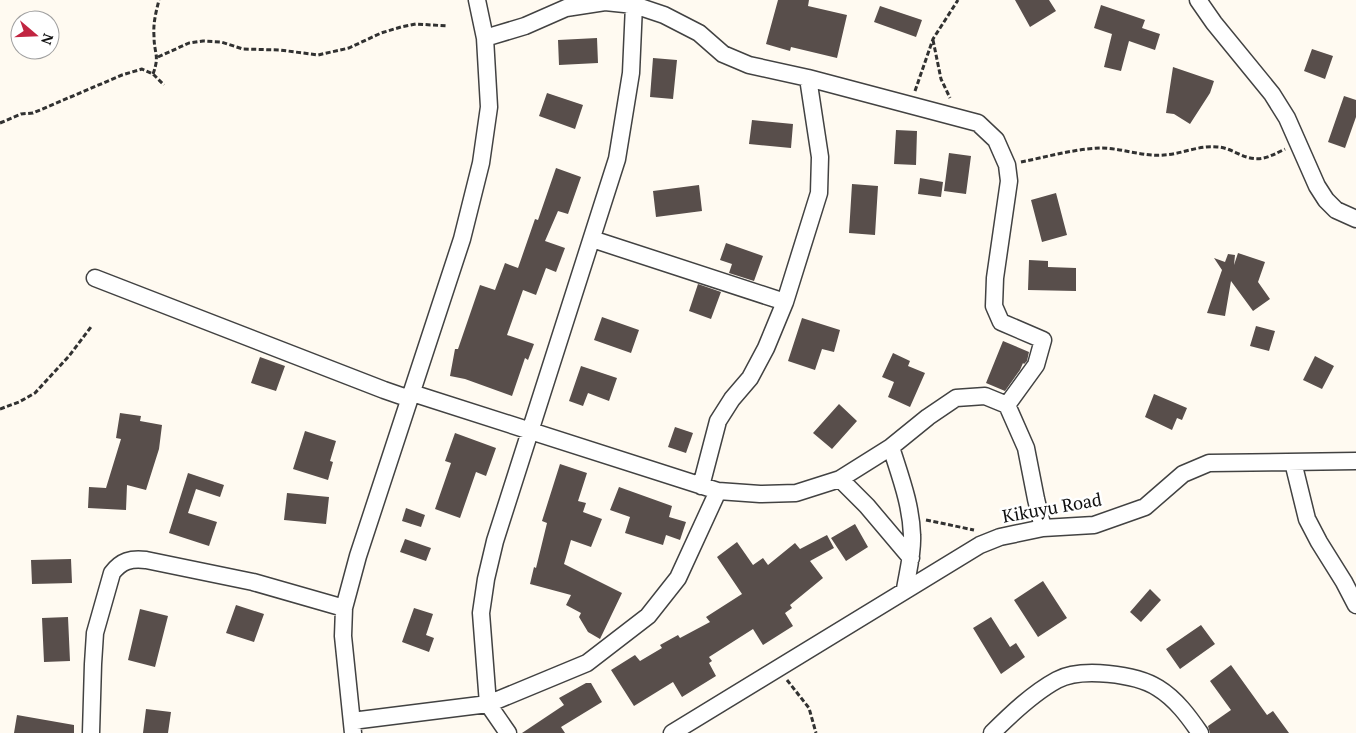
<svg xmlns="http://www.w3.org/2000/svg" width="1356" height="733" font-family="'PT Serif',serif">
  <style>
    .building { fill: #584e4b }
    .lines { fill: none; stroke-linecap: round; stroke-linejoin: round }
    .minor-casing { stroke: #424242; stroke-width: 19 }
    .path { stroke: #313131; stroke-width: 3; stroke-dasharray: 5 2.5; stroke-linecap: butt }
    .minor { stroke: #fff; stroke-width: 16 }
    .labels { text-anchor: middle; stroke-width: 5; stroke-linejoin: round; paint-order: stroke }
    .street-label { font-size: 18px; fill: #0f0f0f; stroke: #fff }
  </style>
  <rect width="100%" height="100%" fill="#fffaf1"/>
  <path class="building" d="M778,0h31l-1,6 39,9 -10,43 -46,-11 -1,4 -24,-7z
    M1015,0h34l7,11 -26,16z
    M1101,5l44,15 -3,8 18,6 -5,16 -26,-9 -8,30 -17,-4 8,-33 -18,-6z
    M880,6l42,14 -6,17 -42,-15z
    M597,38l1,25 -39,2 -1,-25z
    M1312,49l21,7 -8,23 -21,-8z
    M653,58l24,2 -4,39 -23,-2z
    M1173,67l41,14 -4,12 -20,31 -16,-10 -8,-1z
    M547,93l36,12 -8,24 -36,-13z
    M1344,96l12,4v17l-11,31 -17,-6z
    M752,120l41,4 -2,24 -42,-4z
    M896,130l21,1 -1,34 -22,-1z
    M949,153l22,3 -5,38 -22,-3z
    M556,168l25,9 -13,37 -10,-3 -13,30 20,7 -9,24 -10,-4 -10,27 -13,-5 -16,45 27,9 -6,16 -3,-2 -13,38 -47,-17 -15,-3 5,-27h3l22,-64 15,5 10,-27 13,5 17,-49 3,1z
    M920,178l23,4 -2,15 -23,-3z
    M852,184l26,2 -3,49 -26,-2z
    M699,185l3,26 -46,6 -3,-26z
    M1056,193l11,42 -25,7 -11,-42z
    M726,243l37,13 -9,25 -25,-8 3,-9 -12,-4z
    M1238,253l27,9 -7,20 12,17 -17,12 -22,-30 -6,35 -18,-3 15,-43 -8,-12 11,4 3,-8 7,1 -1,10z
    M1029,260l19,1v6l28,1v23l-48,-1z
    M698,284l23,8 -10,27 -22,-8z
    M602,317l37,13 -8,23 -37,-13z
    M802,318l38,12 -6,22 -12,-3 -7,21 -27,-9z
    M1256,326l19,5 -6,20 -19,-5z
    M1003,341l26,11 -2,9 -3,3 -1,-1 -3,7 -15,21 -19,-8z
    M893,353l17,8 -2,5 17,7 -15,34 -22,-10 6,-15 -12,-5z
    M1315,356l19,10 -12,23 -19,-9z
    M260,357l25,9 -9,25 -25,-8z
    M581,366l36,12 -8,23 -21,-8 -5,13 -14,-5z
    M1154,394l33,14 -5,12 -5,-2 -5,12 -27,-13z
    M839,404l18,17 -25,28 -19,-16z
    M120,413l21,3 -1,5 22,4 -3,24 -13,41 -19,-5 -1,25 -38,-2 1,-21 17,1 15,-49 -5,-1z
    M675,427l18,6 -7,20 -18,-6z
    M305,431l31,10 -6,20 3,1 -5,18 -35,-11z
    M455,433l41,15 -10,28 -10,-4 -16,46 -25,-9 16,-46 -6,-2z
    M560,464l27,9 -9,28 8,2 -3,9 19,7 -11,28 -20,-7 -7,24 58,29 -22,46 -12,-7 -9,-15 2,-4 -15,-8 5,-10 -41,-11 4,-17 2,1 11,-45 -5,-2z
    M188,473l36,12 -4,12 -24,-8 -8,24 29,9 -8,24 -40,-13z
    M619,487l53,19 -3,11 17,5 -6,18 -14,-5 -3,10 -38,-12 5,-16 -20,-7z
    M287,493l42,4 -3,27 -42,-4z
    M406,508l19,7 -4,12 -19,-6z
    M855,524l13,23 -22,14 -15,-23z
    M827,535l7,13 -24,13 13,17 -33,27 2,3 -7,5 8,13 -30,19 -10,-16 -44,28 3,4 -3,2 7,13 -34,21 -9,-15 -39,24 -23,-36 24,-15 5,6 22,-13 -2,-3 18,-10 2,3 30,-16 -4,-5 36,-23 -25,-37 20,-15 16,23 10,-7 5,7 27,-22 5,6z
    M405,539l26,9 -5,13 -26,-9z
    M71,559l1,24 -40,1 -1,-24z
    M1043,581l24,37 -29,19 -24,-37z
    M1150,589l11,11 -20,22 -11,-10z
    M236,605l28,9 -10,28 -28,-9z
    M414,608l19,6 -7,21 8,3 -5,14 -27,-10z
    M140,609l28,7 -13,51 -27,-7z
    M68,617l2,44 -26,1 -2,-44z
    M991,617l19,30 6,-4 9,14 -24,17 -28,-46z
    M1201,625l14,19 -35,25 -14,-20z
    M1231,665l36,50 6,-4 16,22h-79l-2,-7 23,-16 -21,-29z
    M586,683h5l11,19 -41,25 4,6h-43l42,-28 -5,-7z
    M146,709l25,3 -3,21h-25z
    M17,715l57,10v8h-60z"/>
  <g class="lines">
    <g class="minor-casing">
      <path id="minor" d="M1198,0l16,23 58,71 15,24 30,68 9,14 10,10 20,9
        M485,38l40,-12 41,-18 39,-6 29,3 30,10 35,18 24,21 26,11 59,13 170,45 18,17 11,25 2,16 -14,97 -1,28 7,16 42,18 -7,25 -29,40
        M592,239l193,63
        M95,278l289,112 26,9
        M412,393l306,98 42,3 36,-1 44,-14 51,-32 37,-30 28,-19 29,-2 22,9 19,43 10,51 7,29
        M891,447c9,29 20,57 21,88 1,18 -4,36 -7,54
        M1293,462l14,57 12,23 25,40 12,23
        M840,479l27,27 44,52
        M701,486l17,-65 14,-22 18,-21 16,-30 19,-46 34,-109 1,-36 -12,-79
        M352,721l136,-17 99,-41 61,-47 30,-38 40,-87
        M91,733l2,-69 2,-31 17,-60c9,-12 19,-15 34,-13l107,22 91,26
        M353,733l-10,-97 1,-28 14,-52 104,-317 19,-76 8,-56 -4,-69 -8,-38
        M508,733l-20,-29 -7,-91 5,-34 9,-38 122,-382 14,-86 3,-68 -1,-5
        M672,733l308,-188 20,-8 43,-9 51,-3 51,-18 38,-33 26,-11 147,-2
        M992,733c19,-19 41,-40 65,-53 24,-13 79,-6 101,8 18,11 31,29 42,45"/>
    </g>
    <path class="path" d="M933,40l8,39 9,19
      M158,57l31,-14 14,-2 18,1 22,7 37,1 38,5 31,-7 32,-15 20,-6 15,-3 32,2
      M153,74c7,-19 1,-20 1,-38 -1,-13 2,-24 5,-36
      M915,91l18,-52 25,-39
      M0,123l21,-9 12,-1 89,-38 20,-6 11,5 11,11
      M1021,162c25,-5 53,-13 79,-14 22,0 43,9 64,7 18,-1 35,-10 53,-8 8,0 15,4 22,7 19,9 28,4 46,-5
      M0,409l19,-7 16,-9 34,-37 22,-29
      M926,520l48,10
      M787,680l22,28 7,25"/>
    <use href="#minor" class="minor"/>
  </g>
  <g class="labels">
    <g class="street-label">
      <text transform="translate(1052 508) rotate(-10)" y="6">Kikuyu Road</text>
    </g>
  </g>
  <g transform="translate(35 35) rotate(109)"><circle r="24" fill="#ffffff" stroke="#9f9f9f"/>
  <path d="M0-4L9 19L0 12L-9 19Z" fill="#c12541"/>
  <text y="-8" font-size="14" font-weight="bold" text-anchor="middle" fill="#0f0f0f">N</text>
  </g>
</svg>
